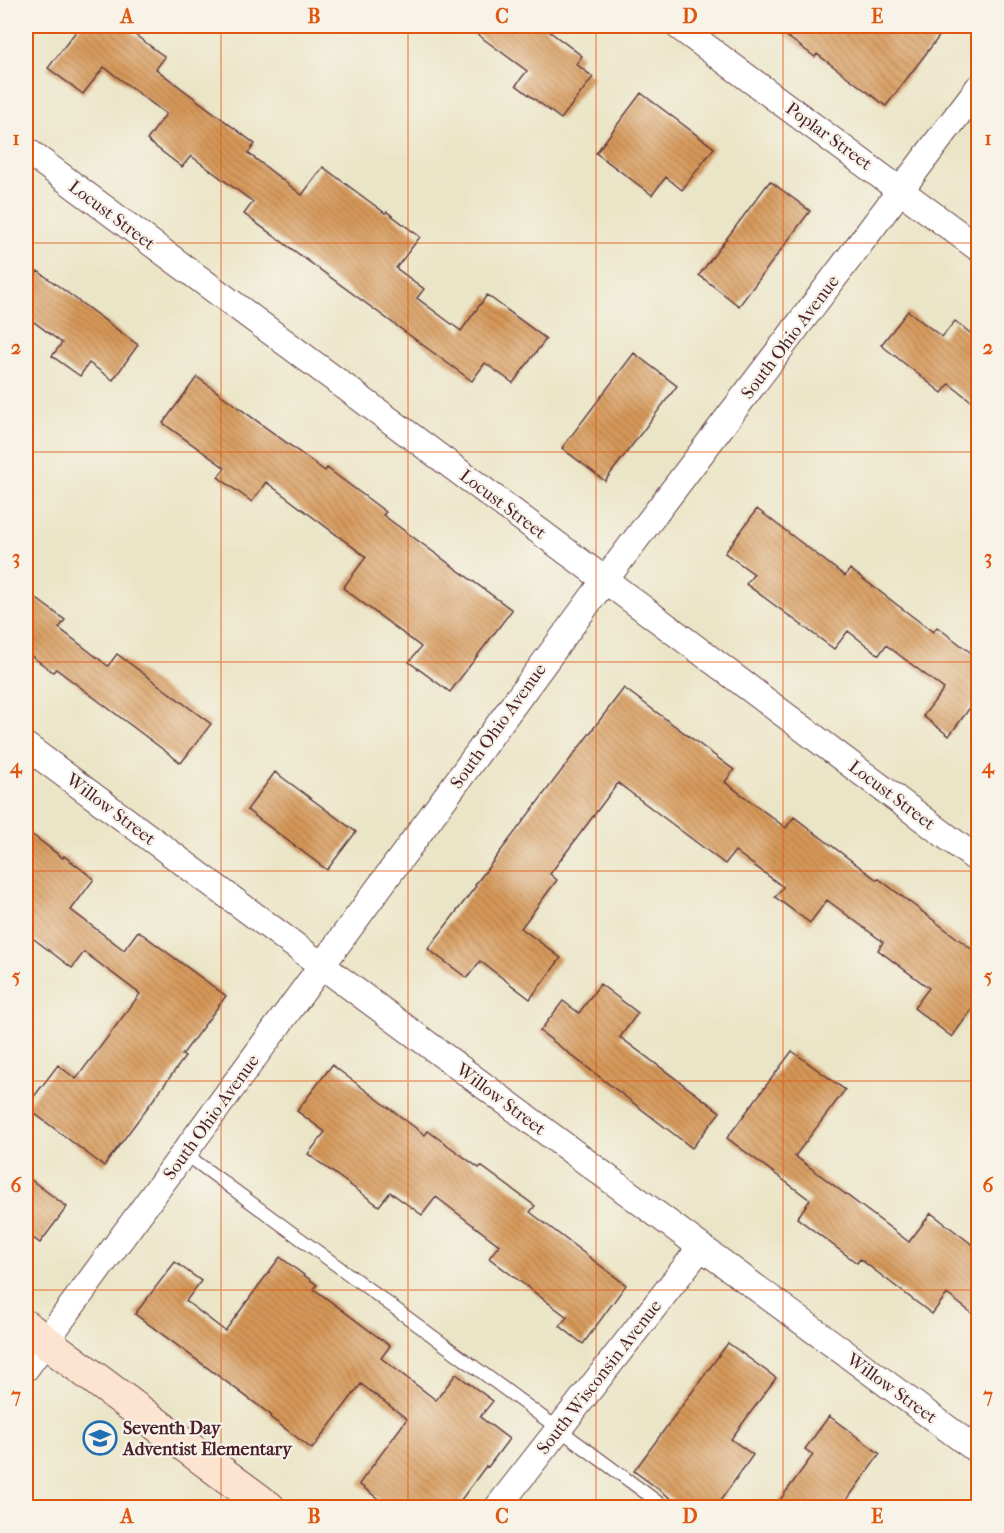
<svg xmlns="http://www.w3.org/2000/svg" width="1004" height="1533" font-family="'IM FELL French Canon',serif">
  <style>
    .building { fill: url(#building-back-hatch) }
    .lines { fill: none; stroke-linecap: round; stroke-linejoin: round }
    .service-casing { stroke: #623d42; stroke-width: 14 }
    .minor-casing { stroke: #623d42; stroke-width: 28 }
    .secondary-casing { stroke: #623d42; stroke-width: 35 }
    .service { stroke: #fff; stroke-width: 12 }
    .minor { stroke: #fff; stroke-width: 26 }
    .secondary { stroke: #fde4d1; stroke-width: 33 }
    .grid { fill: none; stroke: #e0560e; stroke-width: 1.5; stroke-opacity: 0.55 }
    .labels { text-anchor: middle; stroke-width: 4.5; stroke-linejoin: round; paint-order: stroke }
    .street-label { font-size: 18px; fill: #4a1f2b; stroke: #f7f3e8 }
    .poi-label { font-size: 18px; font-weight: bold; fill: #4a1f2b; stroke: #f7f3e8; text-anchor: start }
    .neatline { fill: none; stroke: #e0560e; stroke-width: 2 }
    .grid-label { font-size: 20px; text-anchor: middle; font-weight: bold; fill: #e0560e }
  </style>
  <defs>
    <pattern id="building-back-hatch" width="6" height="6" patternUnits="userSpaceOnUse" patternTransform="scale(1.5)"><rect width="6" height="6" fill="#d69859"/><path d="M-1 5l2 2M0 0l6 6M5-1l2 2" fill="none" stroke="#b07b4a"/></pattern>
  </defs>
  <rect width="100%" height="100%" fill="#f7f3e8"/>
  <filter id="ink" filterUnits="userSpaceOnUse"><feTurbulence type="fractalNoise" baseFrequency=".0167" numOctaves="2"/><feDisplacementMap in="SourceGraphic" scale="12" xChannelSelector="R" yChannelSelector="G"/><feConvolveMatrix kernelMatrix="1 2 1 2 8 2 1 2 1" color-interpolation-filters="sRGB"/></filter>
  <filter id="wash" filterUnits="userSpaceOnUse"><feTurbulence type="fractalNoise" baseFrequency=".008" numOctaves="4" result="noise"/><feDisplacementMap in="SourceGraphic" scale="24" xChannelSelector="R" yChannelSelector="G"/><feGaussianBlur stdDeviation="1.35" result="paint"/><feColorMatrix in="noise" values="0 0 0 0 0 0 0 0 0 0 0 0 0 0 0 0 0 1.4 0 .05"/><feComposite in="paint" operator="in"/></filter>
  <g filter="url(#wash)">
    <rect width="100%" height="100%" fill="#ebe5c7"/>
    <g id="blocks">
      <path class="building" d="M80,26h43l42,31 -9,12 99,75 -7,9 54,42 21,-28 62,46 2,-1 33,25 -24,31 28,21 -7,9 44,33 26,-36 59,44 -33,44 -28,-20 -13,18 -228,-167 9,-12 -62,-46 -9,11 -35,-27 19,-26 -62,-47 -21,27 -35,-26z
        M466,26h76l40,30 -6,8 17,13 -32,42 -45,-34 11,-14z
        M773,26h174l-61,80 -69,-52 -2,3z
        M641,93l73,55 -32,42 -16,-13 -14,18 -56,-42z
        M770,181l40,30 -71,95 -40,-31z
        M38,271l100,74 -25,35 -24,-17 -9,13 -28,-20 10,-13 -36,-27v-28z
        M908,311l34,26 13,-16 23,18v67l-29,-22 -7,9 -61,-48z
        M634,353l43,33 -72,95 -43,-33z
        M197,377l128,94 2,-3 59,44 -3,3 129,95 -62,82 -41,-30 12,-15 -78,-59 23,-31 -100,-75 -14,20 -34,-25 7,-9 -62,-45z
        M757,509l88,67 5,-7 83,63 4,-5 41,31v39l-29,39 -26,-20 21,-27 -58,-44 -7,10 -31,-24 -14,18 -88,-65 8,-10 -29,-21z
        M26,591l39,29 -6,8 49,38 9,-12 94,70 -30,39 -125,-94 -3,3 -27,-20z
        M624,688l110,82 -9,12 61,46 8,-11 83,63 2,-1 99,75v47l-26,36 -38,-29 15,-20 -51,-38 5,-8 -56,-42 -17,23 -35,-26 8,-10 -48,-36 -10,13 -107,-81 -68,91 7,6 -36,48 40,30 -31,41 -50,-38 -13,17 -39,-29 48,-63 -1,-1z
        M275,772l81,60 -29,38 -80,-60z
        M26,830l37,28 1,-2 30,23 -23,31 53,40 14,-19 88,65 -44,59 3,2 -81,109 -78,-59 32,-42 18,14 64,-85 -56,-42 -12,16 -46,-35z
        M600,984l38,29 -18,24 100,75 -28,36 -152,-117 23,-30 16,12z
        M792,1051l53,39 -50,66 114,86 22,-29 47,36v69l-31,-24 -15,20 -72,-55 -3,4 -60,-45 13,-18 -83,-62z
        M332,1065l93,70 3,-4 51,37 2,-2 54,40 -5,6 96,73 -43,59 -23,-18 7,-9 -78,-59 10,-13 -63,-48 -14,18 -32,-23 -11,14 -71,-52 17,-22 -28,-21z
        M26,1176l41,31 -27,36 -14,-10z
        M280,1257l37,28 -3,4 76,57 -9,12 55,42 20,-26 37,27 -13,16 29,22 -21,28 -2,-1 -31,42h-65l-31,-24 48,-65 -46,-35 -49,65 -42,-32 1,-2 -136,-101 40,-52 26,19 -15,20 39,30z
        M728,1343l48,35 -45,61 22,16 -38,53h-31l-50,-37z
        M829,1416l51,38 -39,54h-67l39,-53 -8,-6z"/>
    </g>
  </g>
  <g filter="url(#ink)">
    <use href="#blocks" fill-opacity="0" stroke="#623d42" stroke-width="1.5"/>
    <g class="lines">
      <g class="service-casing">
        <path id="service" d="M184,1153l482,355"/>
      </g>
      <g class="minor-casing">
        <path id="minor" d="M678,26l300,222
          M26,150l579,430 373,280
          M26,746l675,501 277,204
          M26,1368l579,-788 373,-492
          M497,1508l204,-261"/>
      </g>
      <g class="secondary-casing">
        <path id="secondary" d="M26,1327l243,181"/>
      </g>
      <use href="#service" class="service"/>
      <use href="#minor" class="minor"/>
      <use href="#secondary" class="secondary"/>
    </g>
  </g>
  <path class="grid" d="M221,26v1482M408,26v1482M596,26v1482M783,26v1482M26,243h952M26,452h952M26,662h952M26,871h952M26,1081h952M26,1290h952"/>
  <defs>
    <g id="school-ring" transform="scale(1.725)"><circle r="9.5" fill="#f7f3e8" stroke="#1f6fb2" stroke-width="1.5"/><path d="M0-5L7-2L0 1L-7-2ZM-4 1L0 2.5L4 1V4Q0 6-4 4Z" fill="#1f6fb2"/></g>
  </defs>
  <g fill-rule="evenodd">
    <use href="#school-ring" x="100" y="1438"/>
  </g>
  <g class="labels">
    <g class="street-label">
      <text transform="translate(829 136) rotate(36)" y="6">Poplar Street</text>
      <text transform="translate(112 215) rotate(37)" y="6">Locust Street</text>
      <text transform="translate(790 337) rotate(-53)" y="6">South Ohio Avenue</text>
      <text transform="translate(503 504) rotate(37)" y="6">Locust Street</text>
      <text transform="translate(498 726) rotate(-54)" y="6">South Ohio Avenue</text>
      <text transform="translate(892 795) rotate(37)" y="6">Locust Street</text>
      <text transform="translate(111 809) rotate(37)" y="6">Willow Street</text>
      <text transform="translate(501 1099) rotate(37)" y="6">Willow Street</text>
      <text transform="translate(211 1117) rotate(-54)" y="6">South Ohio Avenue</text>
      <text transform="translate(599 1377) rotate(-52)" y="6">South Wisconsin Avenue</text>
      <text transform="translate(892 1388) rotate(36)" y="6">Willow Street</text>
    </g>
    <g class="poi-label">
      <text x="123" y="1434">Seventh Day<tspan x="123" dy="21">Adventist Elementary</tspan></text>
    </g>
  </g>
  <rect width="1004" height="1533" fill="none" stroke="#f7f3e8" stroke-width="66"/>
  <rect x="33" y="33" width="938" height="1467" class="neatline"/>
  <g class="grid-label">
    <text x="127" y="23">A</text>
    <text x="314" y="23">B</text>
    <text x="502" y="23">C</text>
    <text x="690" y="23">D</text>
    <text x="877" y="23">E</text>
    <text x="16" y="145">1</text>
    <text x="988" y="145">1</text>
    <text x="16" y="354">2</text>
    <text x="988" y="354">2</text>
    <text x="16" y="564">3</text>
    <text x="988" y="564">3</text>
    <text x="16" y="773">4</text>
    <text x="988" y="773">4</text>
    <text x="16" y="983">5</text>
    <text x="988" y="983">5</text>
    <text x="16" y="1192">6</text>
    <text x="988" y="1192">6</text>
    <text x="16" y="1402">7</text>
    <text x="988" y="1402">7</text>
    <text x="127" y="1523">A</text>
    <text x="314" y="1523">B</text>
    <text x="502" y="1523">C</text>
    <text x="690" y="1523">D</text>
    <text x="877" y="1523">E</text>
  </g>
</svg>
